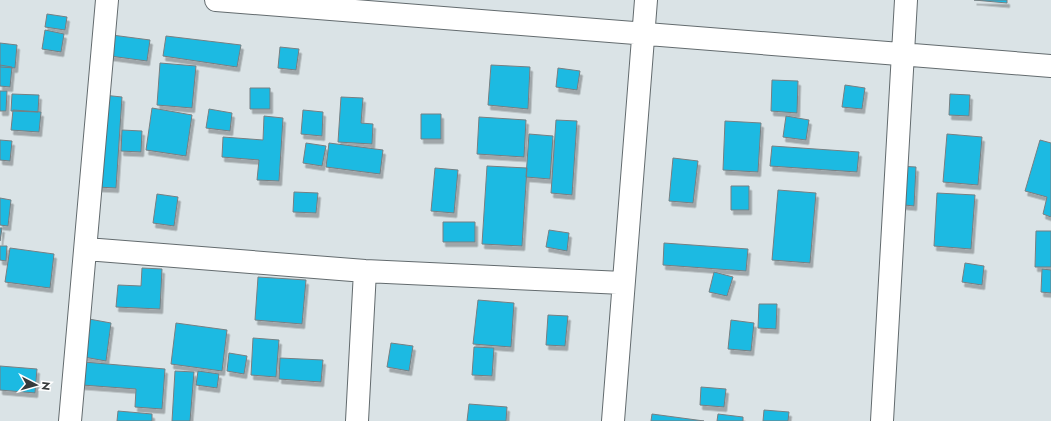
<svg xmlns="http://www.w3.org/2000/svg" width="1051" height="421" font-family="Jost,sans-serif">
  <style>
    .building { fill: #1ebae2; stroke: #777f82; filter: url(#shadow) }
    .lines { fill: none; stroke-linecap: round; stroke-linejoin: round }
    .street-casing { stroke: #636b6e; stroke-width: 24 }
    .street { stroke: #fff; stroke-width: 22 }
  </style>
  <defs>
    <filter id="shadow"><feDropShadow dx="2.5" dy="4.5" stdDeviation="0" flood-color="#0004"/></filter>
  </defs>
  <rect width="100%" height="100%" fill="#dae3e6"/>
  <path class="building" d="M974,0h33v3z
    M47,14l20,3 -2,13 -20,-3z
    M45,30l19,4 -3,18 -19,-3z
    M112,35l38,5 -3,21 -37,-5z
    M166,36l75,9 -4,22 -74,-11z
    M0,43l17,2 -2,23 -15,-1z
    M280,47l19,2 -3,21 -18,-2z
    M160,63l36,3 -4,42 -35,-3z
    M0,65l12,2 -2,20 -10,-1z
    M491,65l39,2 -2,42 -40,-4z
    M558,68l22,3 -3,19 -21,-3z
    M772,80l26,1 -1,32 -26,-2z
    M845,85l20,3 -3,21 -20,-2z
    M250,88h20v21h-20z
    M0,91h7l-1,20h-6z
    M12,94l27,1 -1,17 -27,-1z
    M950,94l20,1 -1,21 -20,-1z
    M103,95l19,2 -6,91 -19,-1z
    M341,97l22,1 -2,25 12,1 -1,20 -34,-2z
    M152,108l40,7 -6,41 -40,-6z
    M209,109l23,4 -2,18 -24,-3z
    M13,110l28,2 -2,20 -28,-2z
    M303,110l20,2 -1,24 -21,-2z
    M421,114h20v25h-20z
    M264,116l19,2 -4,63 -22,-1 2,-20 -37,-3 1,-20 40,3z
    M786,116l23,4 -3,20 -23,-3z
    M479,117l47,3 -2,37 -47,-3z
    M556,120l21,1 -5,74 -21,-2z
    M725,121l36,2 -3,49 -35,-2z
    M122,130l20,1 -1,21 -20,-1z
    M529,134l24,2 -3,43 -24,-2z
    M947,134l35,3 -4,48 -35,-3z
    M0,140l12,1 -2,20 -10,-1z
    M1040,140l11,3v74l-8,-3 4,-17 -22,-6z
    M306,143l20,3 -4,20 -19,-3z
    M329,143l54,7 -3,24 -54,-7z
    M772,146l87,6 -2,20 -87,-6z
    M673,158l25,3 -5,42 -24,-2z
    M487,166l40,2 -5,78 -40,-2z
    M898,166l18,1 -2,39 -19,-2z
    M435,168l23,2 -4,43 -23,-2z
    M731,186h18v24h-18z
    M778,190l38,3 -6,70 -38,-3z
    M294,192l24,1 -2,20 -23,-1z
    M937,193l38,2 -4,54 -37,-3z
    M157,194l21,3 -4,29 -21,-3z
    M0,198l11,2 -3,26 -8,-1z
    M443,222h32v20h-32z
    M0,228h2l-2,13z
    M549,230l20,3 -2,18 -21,-4z
    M1036,231h15v36h-16z
    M664,243l84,6 -2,22 -83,-6z
    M0,246h7l-1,15 -6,-1z
    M10,248l44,6 -4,34 -45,-6z
    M965,263l19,3 -2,19 -20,-3z
    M142,268l20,1 -2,40 -44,-2 2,-22 23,1z
    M1042,269l9,1v23l-10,-1z
    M714,272l19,5 -6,19 -18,-4z
    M258,277l48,3 -4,44 -47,-4z
    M478,300l36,3 -3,44 -38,-3z
    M759,304h18l-1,25 -18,-1z
    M548,315l20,1 -3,30 -19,-1z
    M89,319l22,4 -5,38 -22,-4z
    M731,320l23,3 -3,28 -23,-2z
    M176,323l51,7 -5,41 -51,-7z
    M253,338l26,2 -3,37 -25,-2z
    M391,343l22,3 -4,25 -22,-4z
    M474,347l20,1 -2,28 -20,-1z
    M229,353l18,3 -3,18 -17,-3z
    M280,358l43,2 -2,22 -42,-3z
    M84,362l81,7 -3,40 -27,-2 1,-18 -54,-4z
    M0,366l37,3 -2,24 -35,-3z
    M175,371l19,1 -4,49h-18z
    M198,371l21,3 -2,14 -21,-3z
    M701,387l25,2 -2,18 -24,-2z
    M469,404l38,3 -1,14h-39z
    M764,410l25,2 -1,9h-25z
    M118,411l34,3v7h-35z
    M652,414l52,7h-53z
    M718,414l25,3v4h-26z"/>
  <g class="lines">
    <g class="street-casing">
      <path id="street" d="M216,0l835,66
        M86,249l279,22 258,12
        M70,421l37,-421
        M357,421l8,-150
        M613,421l33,-421
        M882,421l24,-421"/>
    </g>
    <use href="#street" class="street"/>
  </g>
  <g transform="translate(36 385) rotate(96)" stroke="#ffffff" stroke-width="3" paint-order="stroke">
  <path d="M0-3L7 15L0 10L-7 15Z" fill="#373b3c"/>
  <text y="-6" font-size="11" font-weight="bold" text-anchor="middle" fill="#373b3c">N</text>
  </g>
</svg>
